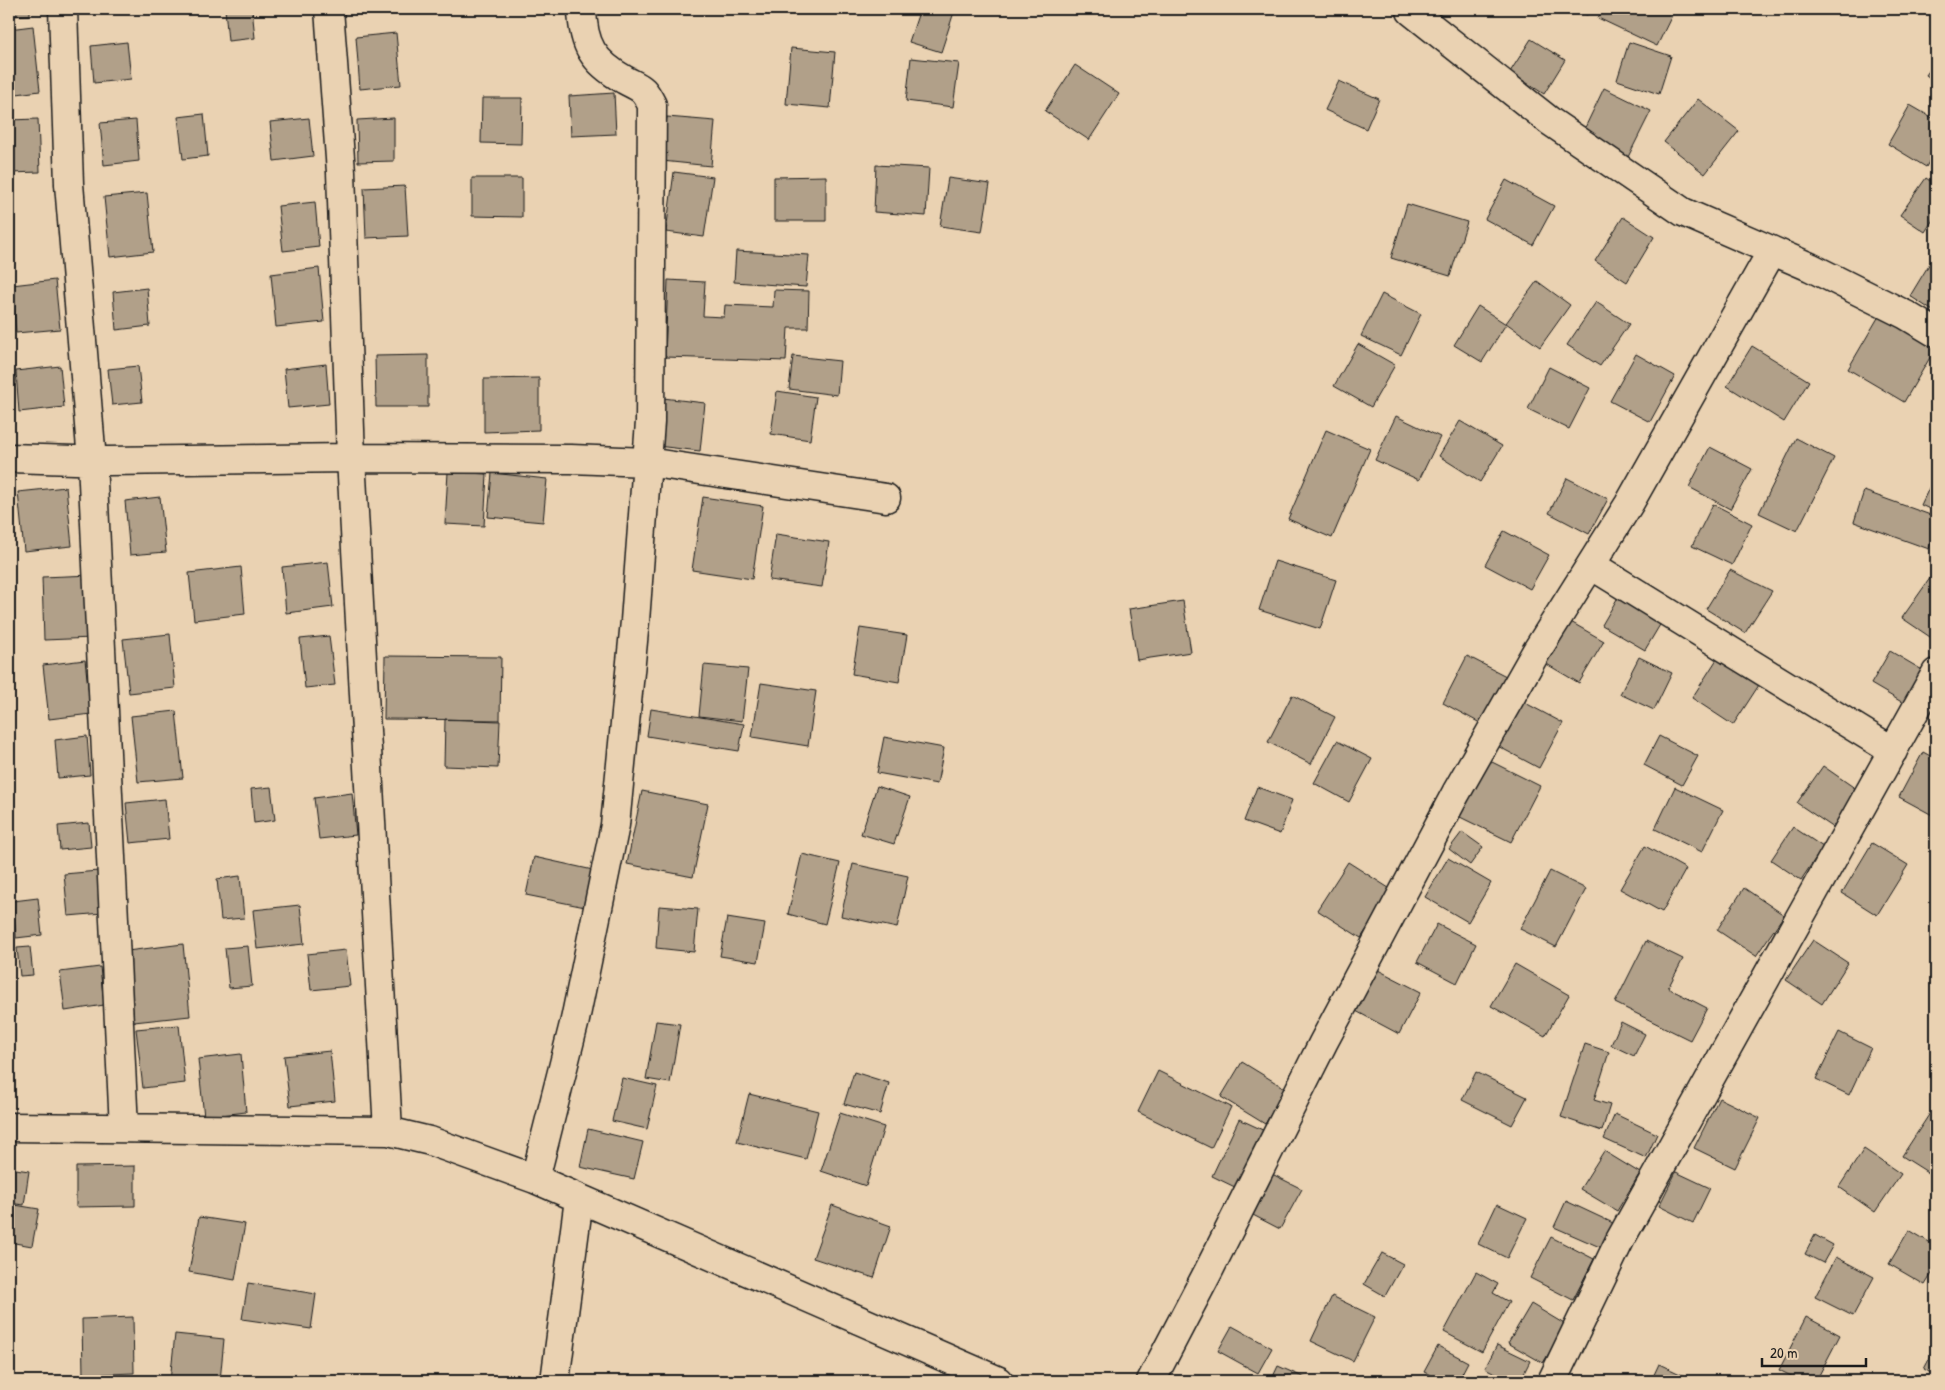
<svg xmlns="http://www.w3.org/2000/svg" width="1945" height="1390" font-family="'Patrick Hand',sans-serif">
  <style>
    .building { fill: #b1a089; stroke: #1c1c1c }
    .lines { fill: none; stroke-linecap: round; stroke-linejoin: round }
    .street-casing { stroke: #1c1c1c; stroke-width: 31 }
    .street { stroke: #ead2b2; stroke-width: 28 }
  </style>
  <rect width="100%" height="100%" fill="#ead2b2"/>
  <filter id="ink" filterUnits="userSpaceOnUse"><feTurbulence type="fractalNoise" baseFrequency=".02" numOctaves="2"/><feDisplacementMap in="SourceGraphic" scale="10" xChannelSelector="R" yChannelSelector="G"/><feConvolveMatrix kernelMatrix="1 2 1 2 8 2 1 2 1" color-interpolation-filters="sRGB"/></filter>
  <g filter="url(#ink)">
    <path class="building" d="M9,9h21v6l-21,1z
      M225,9h27l3,29 -27,3z
      M920,9h35l-14,43 -32,-10z
      M1574,9h16l-3,6z
      M1603,9h72l-18,37 -59,-28z
      M33,26l7,65 -31,4v-66z
      M396,33l5,52 -41,4 -4,-52z
      M1531,39l34,21 -21,34 -34,-22z
      M127,42l4,37 -37,4 -3,-37z
      M1629,42l42,14 -12,38 -42,-14z
      M791,48l44,4 -5,56 -44,-4z
      M911,58l48,5 -6,44 -47,-6z
      M1936,61v21l-10,-7z
      M1075,65l44,29 -30,46 -44,-29z
      M1339,81l40,18 -13,30 -41,-19z
      M1604,88l47,23 -23,46 -46,-23z
      M614,93l2,41 -45,2 -2,-40z
      M482,98h40l-1,46 -40,-1z
      M1698,99l41,32 -34,43 -41,-32z
      M1910,105l26,15v29l-10,18 -38,-23z
      M204,114l4,42 -25,3 -5,-42z
      M667,117l48,4 -4,45 -49,-5z
      M309,118l4,38 -39,5 -4,-39z
      M394,118v43l-36,1 -1,-42z
      M38,119l2,53 -31,1v-53z
      M136,120l3,41 -35,4 -4,-42z
      M876,165l53,3 -3,48 -52,-4z
      M674,172l39,5 -9,60 -38,-5z
      M826,176v45h-52v-44z
      M472,178h50v39l-50,-1z
      M948,178l42,6 -8,48 -42,-6z
      M1926,178l10,7v30l-11,17 -25,-17z
      M1506,180l48,26 -21,39 -48,-26z
      M405,186l3,50 -42,2 -2,-50z
      M147,193l6,59 -43,5 -6,-60z
      M315,202l4,45 -36,4 -5,-45z
      M1407,204l60,18 -17,54 -59,-18z
      M1623,217l31,20 -27,45 -32,-21z
      M736,251l73,4 -3,32 -72,-5z
      M1936,253v60l-26,-17z
      M319,268l5,54 -48,5 -5,-53z
      M55,280l5,49 -44,4 -4,-48z
      M668,280l37,2 -2,34 21,1 1,-12 48,2 1,-17 35,1 -1,37h-20l-2,33 -121,-4z
      M1537,281l33,24 -30,42 -34,-24z
      M147,288l3,38 -34,4 -3,-38z
      M1382,294l39,20 -20,41 -40,-19z
      M1596,302l33,22 -29,42 -33,-21z
      M1478,306l28,18 -24,38 -28,-17z
      M1879,316l56,33 -31,53 -56,-33z
      M1358,344l37,21 -24,42 -37,-21z
      M1752,346l57,35 -25,41 -57,-36z
      M1636,354l39,22 -25,46 -40,-21z
      M428,355v52h-52l-1,-51z
      M793,356l47,5 -3,34 -48,-6z
      M326,364l3,40 -41,4 -4,-39z
      M60,366l4,41 -45,5 -3,-41z
      M138,366l4,36 -30,3 -4,-36z
      M1549,367l41,21 -21,41 -41,-20z
      M539,378v52l-55,2v-53z
      M777,391l39,6 -6,43 -39,-6z
      M663,398l42,5 -5,48 -43,-5z
      M1396,416l44,21 -21,43 -44,-20z
      M1460,421l42,25 -22,36 -41,-26z
      M1326,430l44,19 -38,89 -44,-19z
      M1796,438l38,20 -37,73 -38,-18z
      M1710,447l42,22 -22,40 -41,-22z
      M448,472l39,2 -3,52 -39,-2z
      M492,473l55,6 -4,43 -55,-5z
      M1936,473v39l-15,-7z
      M1567,478l41,21 -19,35 -40,-21z
      M66,487l6,59 -48,5 -6,-59z
      M1864,491l72,26v11l-7,21 -75,-27z
      M160,497l6,55 -36,3 -5,-54z
      M703,497l60,9 -11,73 -60,-9z
      M1713,504l39,20 -20,41 -40,-19z
      M1504,531l45,24 -19,34 -45,-24z
      M776,534l53,8 -7,45 -53,-7z
      M1275,561l61,19 -16,49 -61,-19z
      M328,562l5,45 -47,6 -4,-46z
      M241,567l4,47 -51,6 -5,-47z
      M1730,570l42,21 -27,42 -39,-24z
      M1933,574l3,3v64l-34,-23z
      M92,575l1,63 -49,2 -2,-63z
      M1621,592l43,26 -19,32 -43,-25z
      M1183,601l8,51 -54,8 -8,-51z
      M1562,617l42,24 -25,42 -41,-24z
      M860,628l47,7 -8,47 -47,-8z
      M170,634l5,54 -46,5 -6,-54z
      M329,636l6,49 -30,3 -5,-49z
      M1890,651l34,20 -19,33 -34,-20z
      M385,656l116,1 -1,63 -116,-1z
      M1467,656l39,20 -26,47 -37,-20z
      M1639,657l33,16 -18,37 -34,-16z
      M1717,659l42,26 -26,40 -41,-27z
      M85,660l6,54 -42,5 -6,-54z
      M704,665l44,4 -6,52 -43,-5z
      M761,683l55,8 -8,55 -56,-9z
      M1292,695l43,22 -24,47 -43,-22z
      M1514,697l49,26 -24,45 -49,-26z
      M651,709l93,15 -5,27 -92,-15z
      M176,711l7,67 -45,4 -7,-66z
      M445,719l55,2 -2,47 -54,-2z
      M87,736l3,39 -32,3 -3,-38z
      M1659,736l39,20 -16,29 -38,-20z
      M884,737l60,11 -7,36 -60,-11z
      M1337,741l35,18 -23,43 -35,-19z
      M1923,752l13,7v58l-37,-20z
      M1486,759l54,27 -29,56 -53,-26z
      M1823,766l36,25 -25,37 -37,-25z
      M877,786l33,11 -16,47 -33,-10z
      M271,787l4,33 -21,3 -3,-34z
      M1257,787l35,13 -12,34 -36,-13z
      M1675,787l48,23 -21,42 -47,-23z
      M642,791l66,13 -15,73 -66,-13z
      M352,793l4,42 -37,4 -5,-41z
      M165,799l4,40 -39,4 -4,-40z
      M89,823l2,24 -31,3 -2,-24z
      M1793,827l30,20 -22,33 -30,-20z
      M1462,832l21,15 -13,18 -21,-16z
      M1872,843l36,22 -31,50 -35,-22z
      M1645,846l41,23 -24,43 -42,-23z
      M802,854l38,9 -15,61 -37,-10z
      M534,857l59,13 -8,37 -59,-12z
      M1448,858l43,25 -23,39 -43,-25z
      M1348,862l44,28 -31,48 -44,-28z
      M853,864l55,12 -11,52 -56,-12z
      M98,871l5,42 -35,3 -4,-42z
      M1550,871l36,18 -30,58 -36,-18z
      M240,876l4,42 -23,2 -4,-41z
      M1744,888l40,27 -28,41 -39,-26z
      M38,898l4,37 -26,3 -3,-37z
      M300,905l4,39 -47,5 -4,-39z
      M659,906l39,3 -4,43 -38,-4z
      M727,918l38,6 -7,38 -38,-6z
      M1437,924l39,20 -19,39 -40,-21z
      M1813,940l35,23 -26,41 -36,-24z
      M1646,941l37,18 -15,29 39,20 -17,32 -75,-37z
      M183,944l7,72 -56,6 -7,-71z
      M248,946l4,40 -23,2 -4,-40z
      M30,947l3,28 -13,1 -3,-28z
      M346,950l4,36 -39,4 -4,-36z
      M1515,964l54,31 -24,41 -54,-30z
      M100,967l4,38 -39,6 -5,-39z
      M1376,969l45,23 -22,42 -45,-24z
      M656,1021l24,3 -10,59 -24,-4z
      M1621,1022l24,12 -11,22 -23,-11z
      M179,1025l6,58 -42,5 -7,-59z
      M1839,1032l32,16 -22,47 -33,-16z
      M1585,1044l24,8 -15,48 16,5 -8,26 -41,-14z
      M330,1051l5,50 -45,5 -6,-50z
      M241,1054l5,58 -42,5 -6,-58z
      M1242,1062l44,27 -21,35 -44,-27z
      M1158,1071l73,36 -20,41 -73,-36z
      M854,1072l35,11 -9,31 -36,-10z
      M1476,1072l51,25 -15,28 -50,-25z
      M622,1078l35,8 -10,43 -35,-8z
      M749,1094l69,17 -12,48 -69,-17z
      M1719,1098l41,20 -25,50 -41,-20z
      M1936,1104v65l-4,6 -30,-19z
      M840,1113l44,14 -18,59 -45,-15z
      M1615,1114l42,20 -11,24 -42,-19z
      M1239,1119l28,13 -28,57 -27,-13z
      M588,1129l55,13 -9,37 -54,-12z
      M1864,1149l37,25 -26,38 -36,-25z
      M1604,1151l36,22 -23,38 -37,-22z
      M135,1166v40l-59,1v-40z
      M9,1168l20,3 -5,34 -15,-2z
      M1676,1172l34,16 -17,35 -34,-17z
      M1272,1174l30,15 -22,40 -29,-15z
      M1566,1201l47,22 -11,25 -48,-21z
      M9,1204l30,5 -7,37 -23,-4z
      M1497,1204l30,14 -20,40 -29,-14z
      M832,1205l59,21 -17,52 -61,-20z
      M199,1217l46,7 -10,56 -46,-8z
      M1909,1230l27,16v21l-11,18 -36,-21z
      M1815,1235l18,10 -10,18 -18,-9z
      M1551,1237l43,22 -21,41 -43,-22z
      M1382,1253l21,11 -18,32 -21,-12z
      M1836,1257l38,20 -21,39 -38,-19z
      M1476,1272l22,12 -5,9 16,9 -27,50 -38,-20z
      M248,1283l68,11 -5,35 -69,-10z
      M1332,1296l43,21 -22,44 -42,-20z
      M1531,1304l35,21 -23,38 -35,-20z
      M133,1317l1,56 -51,2 -1,-56z
      M1806,1317l34,18 -24,46h-15l-22,-11z
      M1232,1326l40,22 -14,25 -40,-22z
      M175,1334l49,5 -4,42h-50z
      M1497,1345l33,16 -10,20h-9l-26,-13z
      M1438,1346l30,16 -10,19h-15l-19,-9z
      M1936,1346v30l-12,-7z
      M1659,1364l36,17h-44z
      M1278,1366l34,15h-41z"/>
    <g class="lines">
      <g class="street-casing">
        <path id="street" d="M63,9l6,175 23,277 32,667
          M329,9l12,163 10,286 37,673
          M1411,11l140,111 132,90 127,55 96,48 30,18
          M9,458l99,3 243,-3 220,1 76,3 239,36
          M1591,565l302,186
          M9,1127l379,4 42,10 105,38 464,202
          M535,1179l40,-159 40,-195 20,-204 15,-199 2,-317c-9,-18 -10,-16 -27,-25 -32,-18 -42,-35 -43,-71
          M555,1381l24,-182
          M1151,1381l57,-109 115,-229 133,-250 80,-141 93,-148 143,-253
          M1552,1381l68,-141 316,-567"/>
      </g>
      <use href="#street" class="street"/>
    </g>
  </g>
  <rect width="1945" height="1390" fill="none" stroke="#ead2b2" stroke-width="30"/>
  <rect x="15" y="15" width="1915" height="1360" fill="none" stroke="#1c1c1c" stroke-width="2" filter="url(#ink)"/>
  <path d="M1762 1358v8h104v-8" fill="none" stroke="#1c1c1c" stroke-width="2.5"/>
  <text x="1770" y="1358" font-size="15" fill="#1c1c1c" stroke="#ead2b2" stroke-width="4" paint-order="stroke">20 m</text>
</svg>
